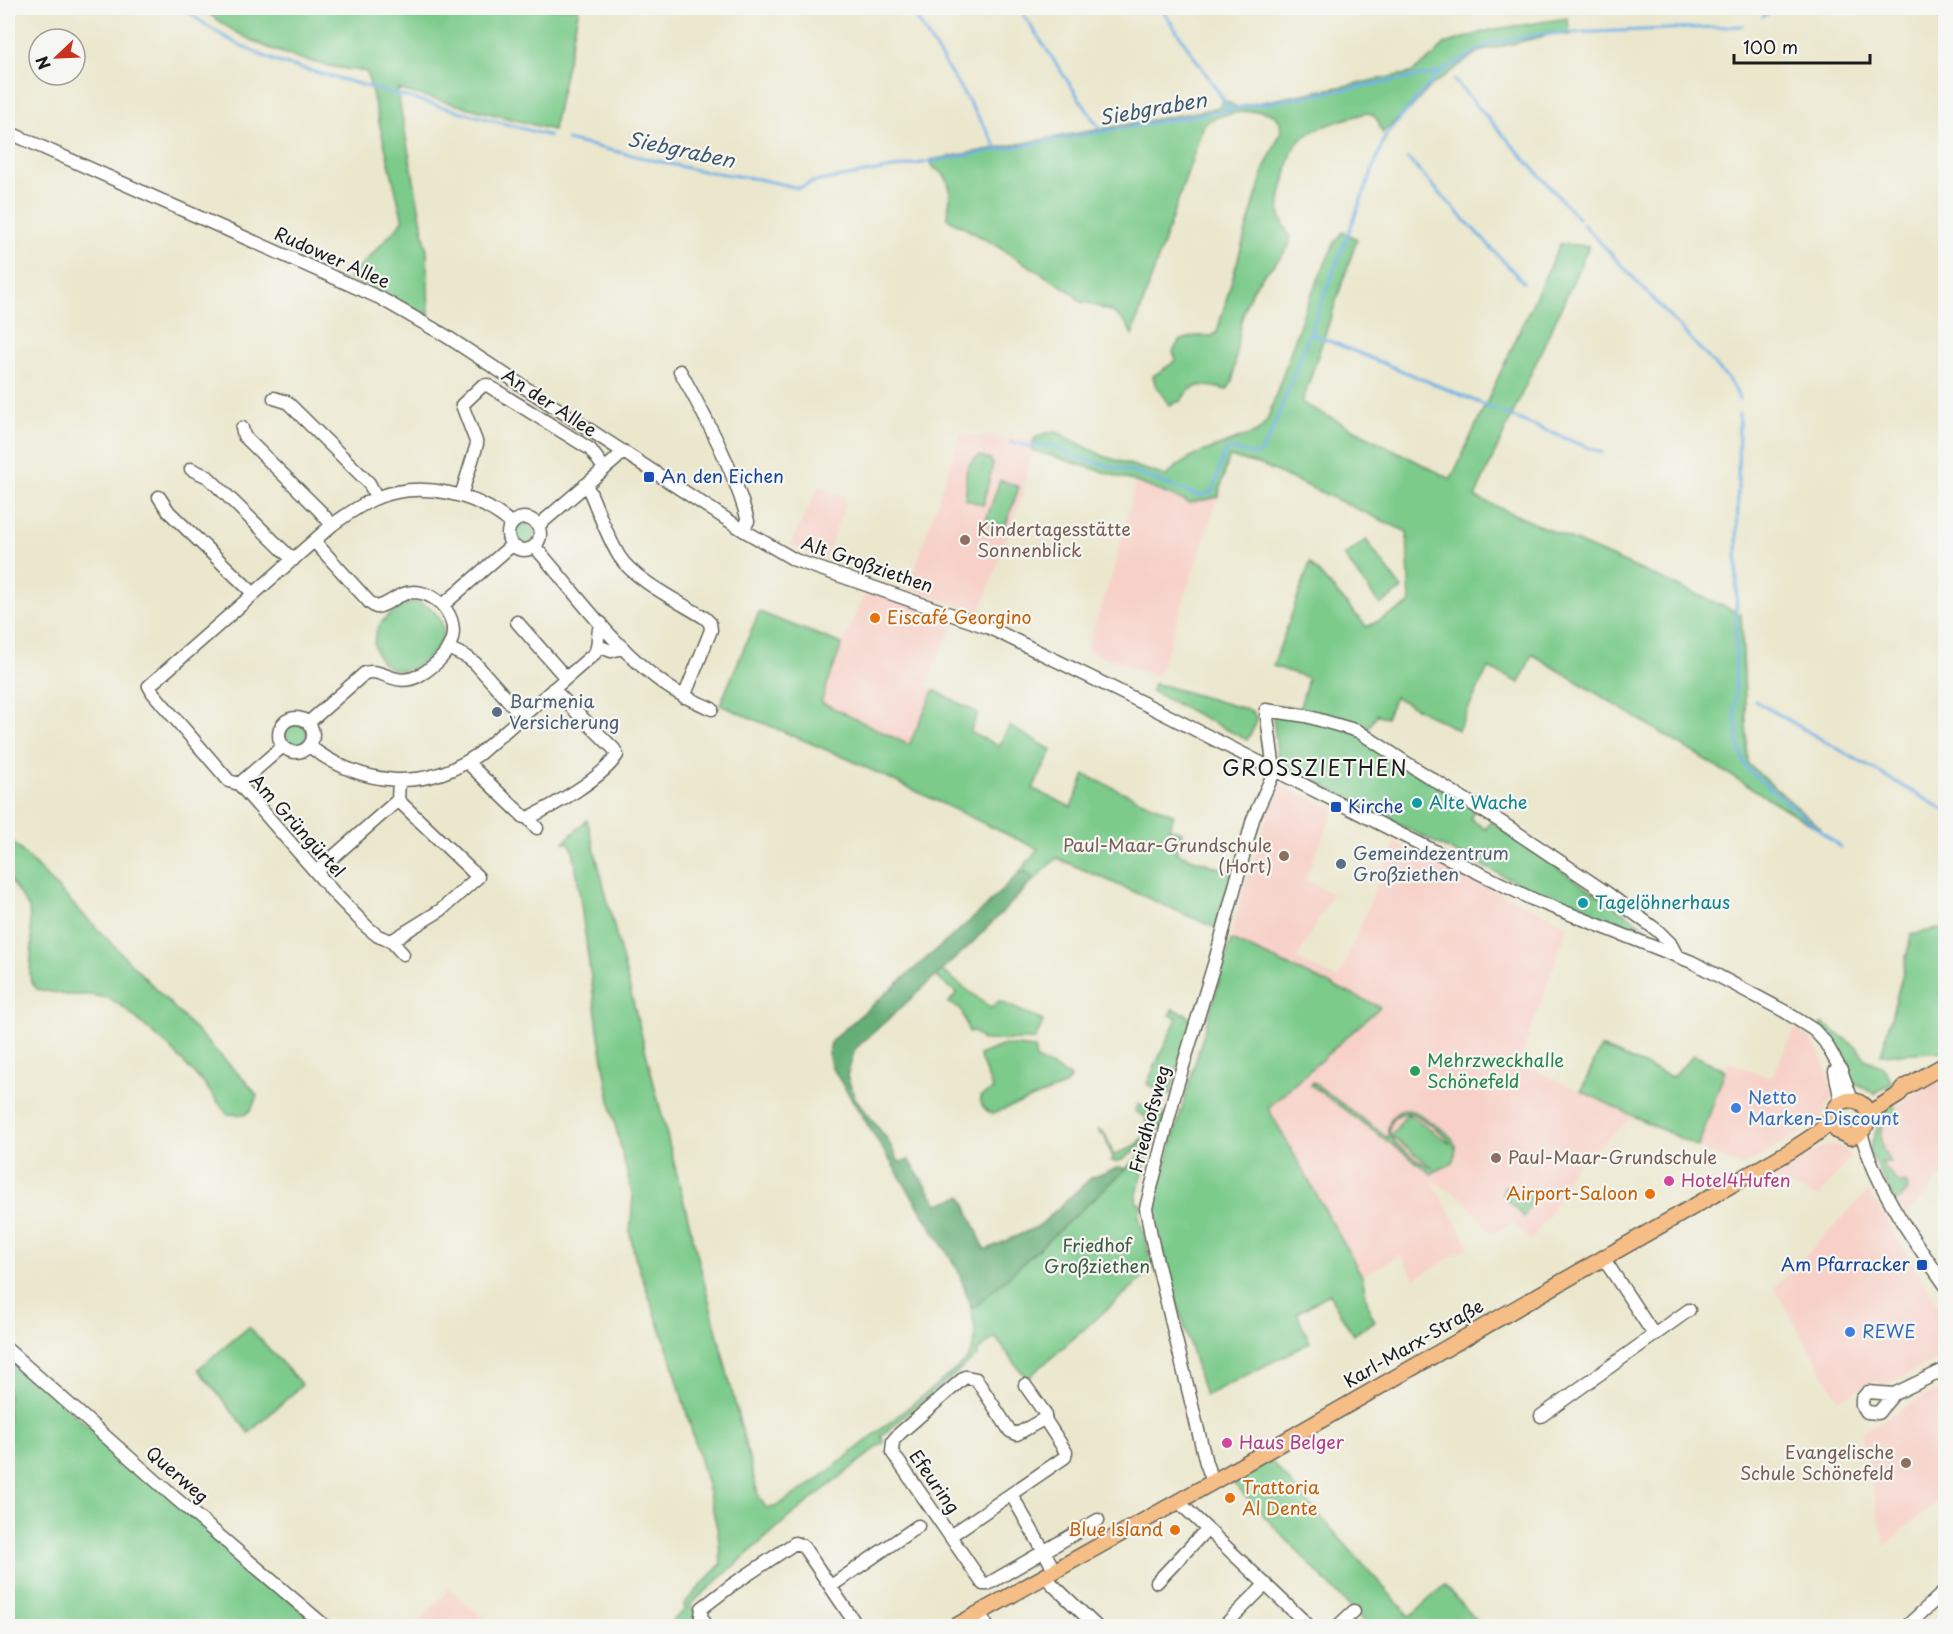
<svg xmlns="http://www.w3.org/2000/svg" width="1953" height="1634" font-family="'Playpen Sans',sans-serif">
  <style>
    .built { fill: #f7d1c8 }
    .green { fill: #7ccb8b; stroke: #4c7454; stroke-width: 1.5; fill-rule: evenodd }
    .forest { fill: #65af77; stroke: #40664a; stroke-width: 1.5 }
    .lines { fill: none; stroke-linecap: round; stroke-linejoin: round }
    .stream { stroke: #72b1e5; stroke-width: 3 }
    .minor-casing { stroke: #64635a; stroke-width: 15 }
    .major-casing { stroke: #64635a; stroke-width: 18 }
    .minor { stroke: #fff; stroke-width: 12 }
    .major { stroke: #f6be87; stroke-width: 15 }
    .transit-dot { fill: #1a4fb4; stroke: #f6f6f2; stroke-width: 2 }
    .education-dot { fill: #8d6e63; stroke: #f6f6f2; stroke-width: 2 }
    .food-dot { fill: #e8710a; stroke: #f6f6f2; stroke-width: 2 }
    .service-dot { fill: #5c6f8a; stroke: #f6f6f2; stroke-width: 2 }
    .culture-dot { fill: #0f9aa8; stroke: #f6f6f2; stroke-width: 2 }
    .leisure-dot { fill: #2e9e5b; stroke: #f6f6f2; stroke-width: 2 }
    .shop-dot { fill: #3f7fe0; stroke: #f6f6f2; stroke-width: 2 }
    .hotel-dot { fill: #d1479c; stroke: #f6f6f2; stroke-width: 2 }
    .labels { text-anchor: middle; stroke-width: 4.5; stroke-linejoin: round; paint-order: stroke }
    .street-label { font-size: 18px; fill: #1c1c1c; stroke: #f6f6f2 }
    .transit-label { font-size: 18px; fill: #164399; stroke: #f6f6f2; text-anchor: start }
    .education-label { font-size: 18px; fill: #785e54; stroke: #f6f6f2; text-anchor: start }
    .food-label { font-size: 18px; fill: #c56008; stroke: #f6f6f2; text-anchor: start }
    .service-label { font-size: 18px; fill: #4e5e75; stroke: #f6f6f2; text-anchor: start }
    .culture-label { font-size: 18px; fill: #0d838f; stroke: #f6f6f2; text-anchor: start }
    .leisure-label { font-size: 18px; fill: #27864d; stroke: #f6f6f2; text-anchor: start }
    .shop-label { font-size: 18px; fill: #366cbe; stroke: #f6f6f2; text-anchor: start }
    .hotel-label { font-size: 18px; fill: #b23c85; stroke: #f6f6f2; text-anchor: start }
    .park-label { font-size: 18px; fill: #3e5943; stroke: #f6f6f2 }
    .water-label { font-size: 20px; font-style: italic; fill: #3e586c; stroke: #f6f6f2 }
    .quarter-label { font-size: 21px; letter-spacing: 1.5px; fill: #1c1c1c; stroke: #f6f6f2 }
  </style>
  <rect width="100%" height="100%" fill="#f6f6f2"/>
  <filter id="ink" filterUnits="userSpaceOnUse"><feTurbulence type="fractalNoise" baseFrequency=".0167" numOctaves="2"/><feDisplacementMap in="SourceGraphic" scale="12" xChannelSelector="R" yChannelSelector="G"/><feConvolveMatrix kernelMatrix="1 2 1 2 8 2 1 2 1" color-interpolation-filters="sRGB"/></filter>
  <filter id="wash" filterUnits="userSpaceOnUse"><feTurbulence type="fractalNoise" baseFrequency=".008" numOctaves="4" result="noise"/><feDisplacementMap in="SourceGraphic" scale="24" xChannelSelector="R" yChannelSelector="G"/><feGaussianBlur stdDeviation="1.35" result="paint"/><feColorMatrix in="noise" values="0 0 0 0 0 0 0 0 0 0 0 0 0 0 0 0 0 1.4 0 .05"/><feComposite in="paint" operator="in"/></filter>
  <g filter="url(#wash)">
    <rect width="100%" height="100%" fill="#ebe7cd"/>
    <path class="built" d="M960,436l74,3 -11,54 -43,120 -72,-25z
      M1138,474l72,19 8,4 -60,180 -72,-27 27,-78z
      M819,486l27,14 -21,60 -35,-15z
      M867,590l88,30 -30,65 9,5 -24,55 -89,-43 21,-58z
      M1279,785l56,24 -30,70 27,15 -35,65 41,20 57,-136 173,82 -48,137 115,56 -5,1 -59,51 -19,40 -21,31 -18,-18 -22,10 -27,-34 -33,-19 38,66 -54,33 -14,-24 -39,21 -94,-168 112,-101 -149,-67 1,-12 15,-52z
      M1795,1028l15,11 9,11 9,25 5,20 -8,13 -5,14 -78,45 -44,-20 30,-85 43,16z
      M1945,1077v95l-40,45 -36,-66 14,-39z
      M1834,1144l13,7 4,6 -33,40 -51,-21 56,-29z
      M1868,1191l77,125v41l-38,17 -20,11 -14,-4 -34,19 -65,-112z
      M1945,1387v106l-60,53 -24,-114 61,-35z
      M449,1589l45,37h-78z"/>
    <path class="green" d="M202,8h377l-26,122 -156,-41 30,162 2,65 -80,-37 54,-58 -36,-149c-58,-7 -120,-25 -165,-64z
      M1567,18l4,17 -19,-1 -74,18 -47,34 -20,22 -29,25 -4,-12 -6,-7 -6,-1c-19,6 -57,14 -70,32 -7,9 -8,24 -11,34 -3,12 -7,24 -5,36 2,10 13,20 9,30 -6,14 -23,25 -32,38 -19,27 -20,66 -24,97l-6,10c-19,-5 -35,-10 -46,11l-12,4 -14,-21 -2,-8 17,-11 6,-6 -3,-7 6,-11 16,-5h17l5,-4 47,-163 17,-37 -1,-11c-3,-3 -6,-7 -11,-8 -16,-5 -52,1 -65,11l-72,211 -5,-11 -13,-11 -25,-10 -8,-1 -11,-11 -80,-49 -43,-24c2,-14 7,-32 -4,-44 -8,-7 -8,-2 -13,-14l289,-52 4,-8 14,7 174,-34 25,-19 8,-10 47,-14z
      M1343,232l14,7 -55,164 149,76 109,-235 29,2 -114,251 266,117 7,150 73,64 -9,-3 -280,-171 -12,29 -32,-15 -30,62 -63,-33 -9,21 -9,-4 -9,15v14l107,67 -5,8 15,11 6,-8c53,41 111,75 165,114l-1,6h-2c-130,-50 -252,-116 -375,-179l-6,-56 28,2 8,-30 -35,-12 37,-103 57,64 43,-23 -3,-72 -145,-67 -33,-8 -11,40 -28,6 -54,-21 -104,-32 2,-11 6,-4 15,-4 48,25 63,20 10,-9 21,-13 60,-22 10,-11 38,-112 29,-65z
      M980,456l10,3 3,5 -10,41 -18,-6c5,-19 -7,-32 15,-43z
      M1000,480l19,7 -15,43 -19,-7z
      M512 535a11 11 0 1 1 22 0a11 11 0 1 1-22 0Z
      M1366,540l36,49 -22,16 -36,-49z
      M416,602c18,4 34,22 24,41 -3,7 -10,12 -15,17 -35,31 -71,-16 -37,-44 9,-7 16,-13 28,-14z
      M759,612l83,32 -21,58 88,43 25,-55 44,23 -8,19 29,14 10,-20 43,24 -19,39 38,18 14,-32 89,40 -5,13 13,4 -6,21 56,19 -16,56 -159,-70 -23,22 -7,-8 -8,1 19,-24 -190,-90 -128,-54z
      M1154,684l11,2 87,25 5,7 -1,6 -9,16 -96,-49z
      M285 734a11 11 0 1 1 22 0a11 11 0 1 1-22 0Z
      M587,820l171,674 8,14 9,-1 40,-25 150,-120c16,-23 10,-35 4,-60l4,6 176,-161 -13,51 1,5 5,1 -3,12 14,53 -126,110 -32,-42 -18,15 1,3 -97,81 3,6 -96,76 -98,87 14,21h-38l19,-16 -1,-6 37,-40 -3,-32 -11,-47 -35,-124 -37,-104 -5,-24 3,-36 -21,-85 -12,-69 -26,-189 -4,-10 -6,-2z
      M8,837l243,250 6,9 -6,14 -7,5 -17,-1 -21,-28 -35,-37 -49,-43 -14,-8 -19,-3h-23l-29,-6 -6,-7 -1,-8 2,-31 -3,-35 -21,-31z
      M1945,927v124l-64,4 22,-82 8,-38z
      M1231,940l149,67 -112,101 94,168 7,34 6,11 -22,14 -24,-41 -32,19 13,30 -105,53 -39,-131 -14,-54z
      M941,970l50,38 8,-7 44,20 -8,19h-53l-9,-9 -4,1 -8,-23 -13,-6 9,-10 -22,-17z
      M1172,1009l14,5 5,7 -21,74 -23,-11 30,-66 -7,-3z
      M1822,1023l36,25 7,11 16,7 4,4 7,13 -18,11 -14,-9 -8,-2 -20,-44 -12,-13z
      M1004,1045l30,3 2,11 32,16 2,3 -1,3 -5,5 -72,28c-7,-3 -12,-10 -12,-17l13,-7 -14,-35z
      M1601,1047l71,30 22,-22 31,15 -27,77 -117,-56z
      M1313,1082l75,56c-2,-16 8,-34 27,-26 7,3 13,9 20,13 6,4 14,8 18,15 3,6 3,13 1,19 -5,10 -16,8 -22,15l-121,-89zM1408,1113c11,2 37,21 43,31l-44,-30 -16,22 43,32c-9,-2 -39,-22 -43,-31 -2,-5 -2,-10 0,-15 4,-7 10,-9 17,-9z
      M1138,1104l27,11 -3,11 -27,25 -13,9 -8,2 -3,-2 2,-1 -9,-25 -3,1 -3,-6 7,5 9,22 24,-12 9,-12 -1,-15 -11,-6z
      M1894,1105l4,8c-24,7 -20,33 -8,49h-9l16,20 10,1 1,7 -8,10h-5l-26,-49 14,-39z
      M1505,1186l28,12 -9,19 -22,-23z
      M249,1327l53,58 -53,48 -51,-64z
      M8,1357l312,269h-312z
      M1270,1460l140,157 34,-32 38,41h-114l-136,-144z"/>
    <path class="forest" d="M1027,872l7,8 -64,65 -115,104 -8,27 8,22 32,41 12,23 10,-2 29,44 24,-8 23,54 54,-24 52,-48 29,-11 6,2 -152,139 -5,-6 -11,-32 -127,-204 -3,-13 4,-13 148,-128 39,-39z"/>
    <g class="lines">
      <path class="stream" d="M184,8c27,24 61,41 94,54l272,74
        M910,8l84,134 4,9
        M1019,8l82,123
        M1161,8l69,101
        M1763,16l16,-8
        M1454,80l124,138
        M567,140l129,30 62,9 41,9 14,-6 626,-109 52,-30 52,-9 199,-8
        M1407,158l116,124
        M1583,224l145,155 9,14 2,6
        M1310,333l187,77
        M1503,413l99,40
        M1739,414l-4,296 4,38 7,20 94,79
        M1011,442l16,4 26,-1 20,11 60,16 67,24 10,-3 4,-5 11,-37 5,-2 26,6 3,-1 11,-17 116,-302 53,-62
        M1755,701l191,110"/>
    </g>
  </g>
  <g filter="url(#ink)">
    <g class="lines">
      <g class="minor-casing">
        <path id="minor" d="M8,132l372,166 66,38 297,194 52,30 195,68 151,74 263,134 128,63 160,63 92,49 30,19 11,12 16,28 11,30
          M680,371c27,49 53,96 68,150l-5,9
          M274,398l13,4 82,81 8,15
          M242,428l2,8 75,74 13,15
          M191,469l17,8 85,83
          M585,485l5,7c9,21 17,44 29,64 15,24 61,46 86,62l5,5 1,7 -27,67
          M461,496l16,-52 -15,-39 20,-19 5,-1 103,64 14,19
          M159,497l10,15 85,82
          M508 534a16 16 0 1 1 32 0a16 16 0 1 1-32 0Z
          M538,526l78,-67 7,-8
          M535,547c41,46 81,104 132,139 14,10 30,16 45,23
          M443,605l69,-60
          M517,622l49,56
          M598,646l13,5 12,-3
          M448,648l19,9 8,6 47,53
          M279 735a17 17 0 1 1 34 0a17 17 0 1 1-34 0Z
          M308,723l57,-50c17,-6 30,15 53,3 10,-5 25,-17 30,-28 15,-25 -7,-55 -34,-56 -16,0 -24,13 -38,15l-6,-4 -56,-62
          M309,746c53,40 114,47 170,8l116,-101c5,-10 1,-20 6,-30
          M468,762l4,5 52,50 4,1c25,-12 75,-40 89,-63l-3,-6 -61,-60
          M239,784l44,-38
          M528,818l9,10
          M316,872l82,-72
          M391,941l50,-31 37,-33 -80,-77 1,-19
          M403,954l-12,-13 -13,-5 -10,-8 -33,-34 -96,-110 -10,-3 -76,-88 -4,-7 183,-161c14,-10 28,-20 44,-27 45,-18 100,-5 136,26
          M1835,1071l6,31
          M1861,1133c16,57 51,105 85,153
          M1604,1259l50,76
          M8,1350l166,147 151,129
          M965,1377l11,2 34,52 7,3 25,-14 4,1 20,31 -1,5 -115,79 -58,-84 1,-11 6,-7z
          M1025,1385l19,27 2,9
          M1894,1394l-26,-2 -6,7v7l5,6 11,1 16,-19 52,-25
          M1541,1416l148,-106
          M1213,1482l-7,-19 -54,-222 -6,-33 30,-119 39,-128 38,-142 18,-40 3,-9 -8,-60 40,6 52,15 47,31 96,60 106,71 51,38 12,12 7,13
          M1011,1494l44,77
          M1180,1500l4,7 125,119
          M950,1536l33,48h5l110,-64
          M1047,1575l4,8 45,43
          M1157,1582l50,-53
          M831,1586l87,-60
          M980,1614l7,12
          M707,1626l-6,-10 1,-8 30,-23 63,-42 8,3 54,80
          M1224,1626l42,-42
          M1338,1626l16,-15
          M1907,1626l39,-36"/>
      </g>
      <g class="major-casing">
        <path id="major" d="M1868,1114l29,-18 7,-8 42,-24
          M956,1626l257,-144 579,-332c12,-9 28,-16 38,-29 3,-5 3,-11 8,-16 4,-4 11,-6 17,-4 21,6 14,33 -5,36l-13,-6 -5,-12"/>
      </g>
      <use href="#minor" class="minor"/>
      <use href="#major" class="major"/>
    </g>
  </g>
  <g class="transit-dot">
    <rect x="643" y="471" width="12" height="12" rx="3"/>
    <rect x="1330" y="801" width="12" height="12" rx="3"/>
    <rect x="1916" y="1259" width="12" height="12" rx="3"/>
  </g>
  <g class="education-dot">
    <circle cx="965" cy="540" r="6"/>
    <circle cx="1284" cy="856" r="6"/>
    <circle cx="1496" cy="1158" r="6"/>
    <circle cx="1906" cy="1463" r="6"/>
  </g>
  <g class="food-dot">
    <circle cx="875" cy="618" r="6"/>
    <circle cx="1650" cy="1194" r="6"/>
    <circle cx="1230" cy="1498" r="6"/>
    <circle cx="1175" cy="1530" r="6"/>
  </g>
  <g class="service-dot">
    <circle cx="497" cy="712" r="6"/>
    <circle cx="1341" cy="864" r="6"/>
  </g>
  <g class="culture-dot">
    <circle cx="1417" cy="803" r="6"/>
    <circle cx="1583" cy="903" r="6"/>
  </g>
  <circle class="leisure-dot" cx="1415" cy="1071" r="6"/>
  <g class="shop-dot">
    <circle cx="1736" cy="1108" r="6"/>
    <circle cx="1850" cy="1332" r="6"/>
  </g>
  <g class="hotel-dot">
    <circle cx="1669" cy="1181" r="6"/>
    <circle cx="1227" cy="1443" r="6"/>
  </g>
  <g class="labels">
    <g class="street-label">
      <text transform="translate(332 258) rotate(24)" y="6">Rudower Allee</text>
      <text transform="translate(549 403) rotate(33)" y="6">An der Allee</text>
      <text transform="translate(867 565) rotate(19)" y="6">Alt Großziethen</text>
      <text transform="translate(297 826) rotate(48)" y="6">Am Grüngürtel</text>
      <text transform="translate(1150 1119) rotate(-75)" y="6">Friedhofsweg</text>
      <text transform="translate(1414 1344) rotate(-30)" y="6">Karl-Marx-Straße</text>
      <text transform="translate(177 1475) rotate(41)" y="6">Querweg</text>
      <text transform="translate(934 1482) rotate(55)" y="6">Efeuring</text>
    </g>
    <g class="transit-label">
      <text x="661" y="483">An den Eichen</text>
      <text x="1348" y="813">Kirche</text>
      <text x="1910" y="1271" text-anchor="end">Am Pfarracker</text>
    </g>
    <g class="education-label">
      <text x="977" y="536">Kindertagesstätte<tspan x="977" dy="21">Sonnenblick</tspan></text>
      <text x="1272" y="852" text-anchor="end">Paul-Maar-Grundschule<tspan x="1272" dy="21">(Hort)</tspan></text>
      <text x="1508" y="1164">Paul-Maar-Grundschule</text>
      <text x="1894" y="1459" text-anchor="end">Evangelische<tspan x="1894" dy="21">Schule Schönefeld</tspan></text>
    </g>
    <g class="food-label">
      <text x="887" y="624">Eiscafé Georgino</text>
      <text x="1638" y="1200" text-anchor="end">Airport-Saloon</text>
      <text x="1242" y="1494">Trattoria<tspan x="1242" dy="21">Al Dente</tspan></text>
      <text x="1163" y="1536" text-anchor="end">Blue Island</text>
    </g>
    <g class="service-label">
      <text x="509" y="708">Barmenia<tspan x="509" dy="21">Versicherung</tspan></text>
      <text x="1353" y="860">Gemeindezentrum<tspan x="1353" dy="21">Großziethen</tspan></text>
    </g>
    <g class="culture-label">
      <text x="1429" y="809">Alte Wache</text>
      <text x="1595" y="909">Tagelöhnerhaus</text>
    </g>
    <g class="leisure-label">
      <text x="1427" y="1067">Mehrzweckhalle<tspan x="1427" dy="21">Schönefeld</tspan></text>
    </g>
    <g class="shop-label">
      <text x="1748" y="1104">Netto<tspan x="1748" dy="21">Marken-Discount</tspan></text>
      <text x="1862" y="1338">REWE</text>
    </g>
    <g class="hotel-label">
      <text x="1681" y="1187">Hotel4Hufen</text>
      <text x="1239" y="1449">Haus Belger</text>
    </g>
    <g class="park-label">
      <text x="1097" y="1252">Friedhof<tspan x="1097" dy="21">Großziethen</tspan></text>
    </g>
    <g class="water-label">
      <text transform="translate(1153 109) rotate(-10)" y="7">Siebgraben</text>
      <text transform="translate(681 150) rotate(12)" y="7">Siebgraben</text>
    </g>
    <g class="quarter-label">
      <text x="1315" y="776">GROSSZIETHEN</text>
    </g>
  </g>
  <rect width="1953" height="1634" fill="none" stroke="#f6f6f2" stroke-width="30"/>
  <g transform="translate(57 57) rotate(247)"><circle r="28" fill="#f6f6f2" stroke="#9f9f9c" stroke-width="1.5"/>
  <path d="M0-4.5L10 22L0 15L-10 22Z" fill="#c8321e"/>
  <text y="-9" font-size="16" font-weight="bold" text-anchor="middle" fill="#1c1c1c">N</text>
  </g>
  <path d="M1734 54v9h136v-9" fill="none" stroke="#1c1c1c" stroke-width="3"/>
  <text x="1743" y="54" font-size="18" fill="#1c1c1c" stroke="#f6f6f2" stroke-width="4.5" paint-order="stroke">100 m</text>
</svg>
